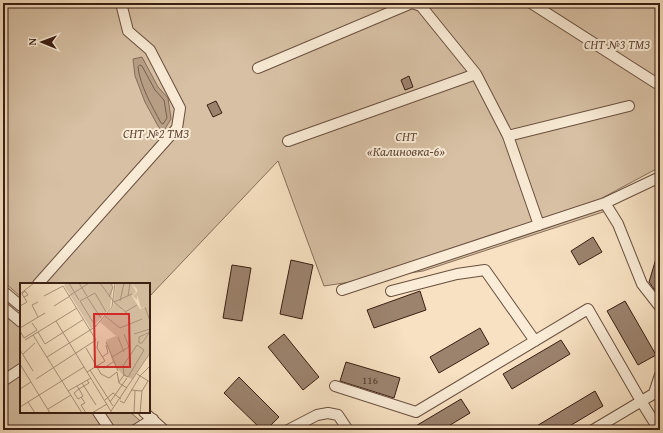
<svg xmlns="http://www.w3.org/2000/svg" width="663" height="433" font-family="'Gentium Book Plus',serif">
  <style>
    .green { fill: #d7c0a4; stroke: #886f5b }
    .water { fill: #b79f86; stroke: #856b58 }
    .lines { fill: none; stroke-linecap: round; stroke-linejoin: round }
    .shore { stroke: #785e4c; stroke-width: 1 }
    .building { fill: #9c836e; stroke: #3a1e12 }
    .minor-casing { stroke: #694f3e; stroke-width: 12 }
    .minor { stroke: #faecd7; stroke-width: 10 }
    .labels { text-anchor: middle; stroke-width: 4; stroke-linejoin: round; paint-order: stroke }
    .number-label { font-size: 11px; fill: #523729 }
    .park-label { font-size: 13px; font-style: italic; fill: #614636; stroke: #faecd7 }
    .inset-road { fill: none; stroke: #ab937c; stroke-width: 1 }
    .view { fill: #d62828; fill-opacity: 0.15; stroke: #d62828; stroke-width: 2 }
    .inset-edge { fill: none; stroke: #3a1e12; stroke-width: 2 }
  </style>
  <rect width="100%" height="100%" fill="#f7e1c2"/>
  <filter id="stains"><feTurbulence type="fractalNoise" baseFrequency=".005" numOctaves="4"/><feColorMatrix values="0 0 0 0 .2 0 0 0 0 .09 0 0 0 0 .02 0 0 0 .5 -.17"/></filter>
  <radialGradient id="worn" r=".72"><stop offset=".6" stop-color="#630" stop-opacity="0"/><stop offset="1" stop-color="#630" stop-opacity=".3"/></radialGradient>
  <path class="green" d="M3,3h657v164l-58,31 7,12 -186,61 -99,15 -46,-125 -129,136v-13h-128v13l-18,-16z
    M3,301l18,16v95h109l21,18h-148z"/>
  <path class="water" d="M142,57l16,30 10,11 3,21 -8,13 -5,-6 -13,-24 -10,-26 -2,-17z"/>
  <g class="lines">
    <path class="shore" d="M140,65l2,1 13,24 9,10 3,18 -4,6 -2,-1c-9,-17 -21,-37 -23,-56z"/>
  </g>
  <path class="building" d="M409,76l4,11 -8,3 -4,-10z
    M216,101l6,12 -9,4 -6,-12z
    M593,237l9,15 -23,13 -8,-14z
    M658,252h2v39l-6,-2 -5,-7z
    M291,260l22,5 -11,54 -22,-5z
    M232,265l19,3 -9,53 -19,-3z
    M420,291l6,19 -52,18 -7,-18z
    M625,301l31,54 -18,10 -31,-54z
    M480,328l9,16 -50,29 -9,-16z
    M284,334l35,43 -16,13 -35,-43z
    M561,340l9,14 -58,35 -9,-15z
    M346,362l54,16 -6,20 -54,-17z
    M239,377l40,40 -13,13h-4l-38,-37z
    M595,391l8,15 -40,24h-33z
    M461,399l9,14 -28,17h-33z"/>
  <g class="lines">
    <g class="minor-casing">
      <path id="minor" d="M531,3l125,80h4
        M258,68l154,-65 9,3 55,68 32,62 31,89
        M508,136l121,-30
        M288,141l188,-67
        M605,203l13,21 24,60 18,23
        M38,284l139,-156 3,-20 -30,-58 -22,-19 -7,-28
        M342,290l263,-87 55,-26
        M3,291l18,15
        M391,291l66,-17 28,-4 50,71
        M3,307l18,15
        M3,381l18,-12
        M335,386l81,26 172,-103 53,92 18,29
        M654,393l6,-18
        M98,412l12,18
        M144,412l20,18
        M135,430l18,-11
        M288,430l29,-15 11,-2 10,2 10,15
        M593,430l67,-40"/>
    </g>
    <use href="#minor" class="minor"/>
  </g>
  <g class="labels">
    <g class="number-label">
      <text x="370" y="384">116</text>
    </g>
    <g class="park-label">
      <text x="617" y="49">СНТ №3 ТМЗ</text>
      <text x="156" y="138">СНТ №2 ТМЗ</text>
      <text x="406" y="141">СНТ<tspan x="406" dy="15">«Калиновка-6»</tspan></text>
    </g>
  </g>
  <g transform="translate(20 283)">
    <rect width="130" height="130" fill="#f7e1c2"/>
    <path d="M48,0h45l-3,25 -19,21 -27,-44zM96,0l34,1v21l-9,3 -4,-13v5l-4,-4 4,-4v-3l-5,-5 4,8 -4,4 8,13 10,-4v47l-18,27 -9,-4 -10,-12 -7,-23 10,-4 -16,-14 13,-15z" fill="#d7c0a4"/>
    <path class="inset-road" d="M49,0l10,17M59,0l8,13M80,0l14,19 18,-8M0,11l14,-11M49,13l20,-13M108,13l2,-13M67,14l14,21M89,14l4,-10 -3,-4M100,18l4,-18M18,19l-6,3 6,12M94,19l13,11M0,23l7,-4 -5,-8 3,-3 3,4 -4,2M34,23l16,-10M125,24l5,14M105,29l12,-7M85,33l15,12 22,-9M36,38l56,92M76,44l-16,-26 15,-8 11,19M0,45l25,-15M0,48l4,7 13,-8 -5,-7M18,49l7,12 39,-25M129,50l-7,10h-3v-6l11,-5M114,51l16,-5M13,52l49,78M98,54l6,15M5,57l52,-32M86,59l12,29M66,65l15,26 8,4 8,-6 2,11 8,5M0,67l13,21M3,71l12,-11M27,74l48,-30 17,-20 3,-24M82,74l6,-4 -2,-8M92,74l17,-10 -5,-13M0,81l30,49M78,83l6,2 9,-6M70,87l23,36M67,89l18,-11 -8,-13 1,-7M117,91l13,8M16,96l60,-39 -33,-54 -19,10M99,99l5,-7 -1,-9 14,-21 7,5 -16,27 -4,-2M62,100l14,22M57,103l2,3 -5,4 4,6 5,-3 -4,-7 10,-6 -2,-3M0,106l11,-7M111,107l11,1 6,-10M48,108l23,-13M61,114l4,6 -4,2 5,8M85,117l8,-7 8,6M100,118l4,2 16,-27 10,-10M8,119l7,11h4M90,119l17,-24M0,124l64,-40M28,126l23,-14M91,128l39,-58M72,130l15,-9M114,130l1,-22M120,130l2,-22"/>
    <path class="view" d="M74,31h35l1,53h-35z"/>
    <rect width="130" height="130" class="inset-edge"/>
  </g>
  <rect width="663" height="433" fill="none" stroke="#f7e1c2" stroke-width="16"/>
  <rect x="4" y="4" width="655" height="425" fill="none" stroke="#3a1e12" stroke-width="2"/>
  <rect x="8" y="8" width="647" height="417" fill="none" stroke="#3a1e12"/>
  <g transform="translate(42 42) rotate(271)" stroke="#faecd7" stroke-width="3" paint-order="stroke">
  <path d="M0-3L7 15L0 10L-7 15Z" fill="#3a1e12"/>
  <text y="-6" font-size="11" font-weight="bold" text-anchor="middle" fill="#3a1e12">N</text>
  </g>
  <rect width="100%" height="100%" filter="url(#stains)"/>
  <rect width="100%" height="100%" fill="url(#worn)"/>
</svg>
